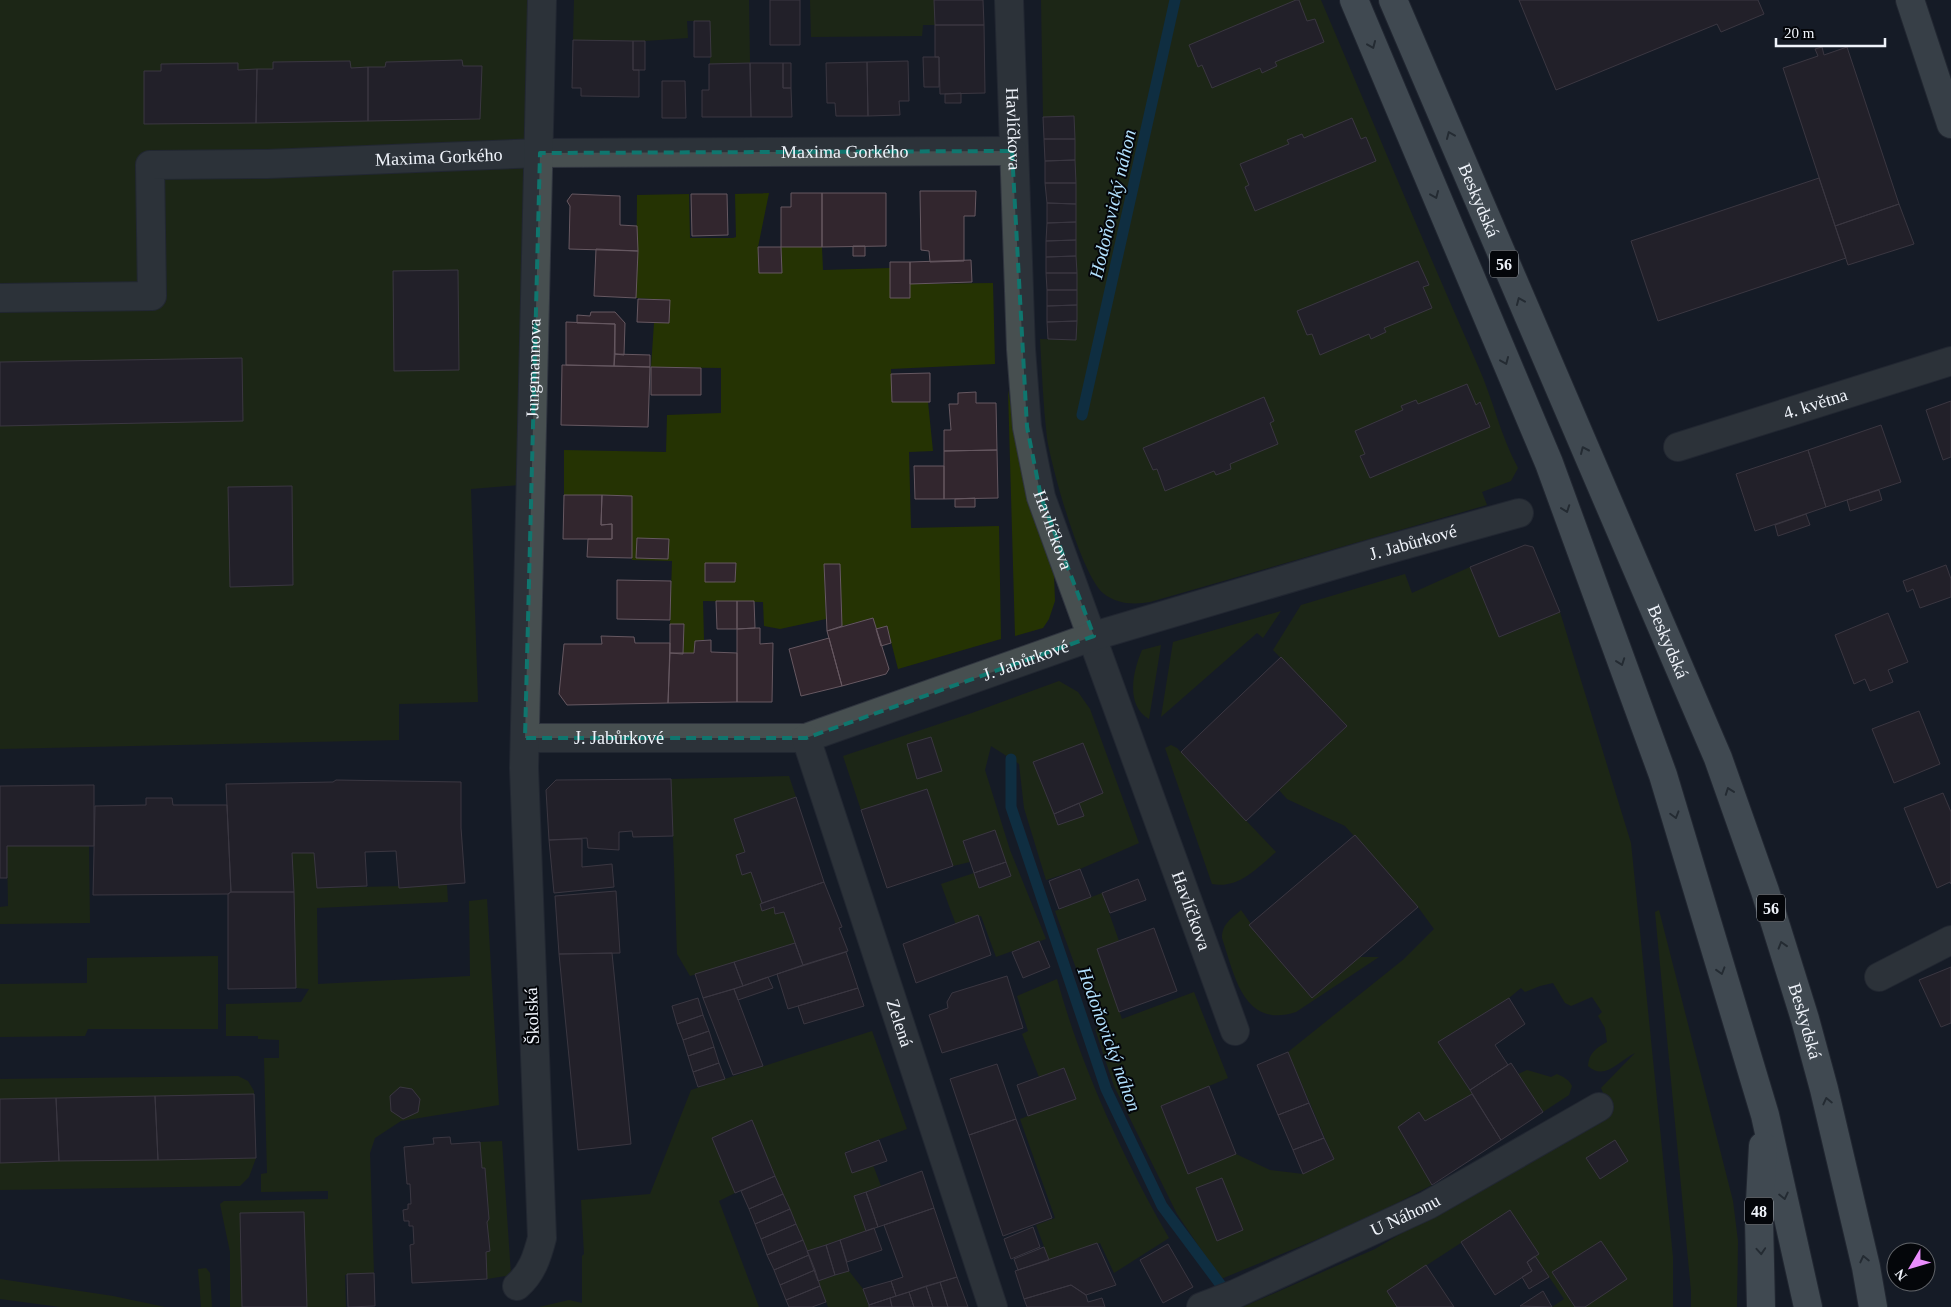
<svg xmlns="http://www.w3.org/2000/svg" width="1951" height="1307" font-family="Georgia,serif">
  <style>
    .green { fill: #253303 }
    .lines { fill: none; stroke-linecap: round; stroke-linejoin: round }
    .stream { stroke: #074562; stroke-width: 11 }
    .building { fill: #32262e; stroke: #665861 }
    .street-casing { stroke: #30353f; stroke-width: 30 }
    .secondary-casing { stroke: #30353f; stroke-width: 30 }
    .primary-casing { stroke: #30353f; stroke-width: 30 }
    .street { stroke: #474f50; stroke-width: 28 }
    .secondary { stroke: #606c6f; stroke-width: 28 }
    .primary { stroke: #738286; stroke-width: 28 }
    .oneway { stroke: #363e42 }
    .marked { fill: none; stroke: #0f766e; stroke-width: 4; stroke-dasharray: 10 6; stroke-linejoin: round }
    .labels { text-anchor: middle; stroke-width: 4; stroke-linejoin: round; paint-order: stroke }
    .shield { fill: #04060a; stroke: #a8acb2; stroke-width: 1 }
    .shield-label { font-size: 16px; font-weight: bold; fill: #eff3fa }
    .street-label { font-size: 18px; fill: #eff3fa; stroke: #04060a }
    .water-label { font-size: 19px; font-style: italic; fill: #b2e1fe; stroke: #04060a }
  </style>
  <rect width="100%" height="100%" fill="#161b26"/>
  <path class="green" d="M0,0h528l-9,485 -48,4 7,213 -79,2v36l-399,9z
    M574,0h175l1,63 -40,1v-43h-23l1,17 -43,3 -72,-1z
    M810,0h124l1,25h-12l-1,11 -111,1z
    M1041,0h280c52,122 103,244 157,366 15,33 22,69 40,102l-7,13 -29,11 5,13 -337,97c-16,3 -34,2 -47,-9 -22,-19 -51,-124 -56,-155 -4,-33 -5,-66 -7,-99l36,1 1,-19 -3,-204h-31z
    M769,193l-11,54 1,26 23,-1 -1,-25h41l1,23 67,-2 1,30h19v-14l83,-1 2,81 -104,5 1,33h36l5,49 -24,1 2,76 88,-2 2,113 -103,30 -11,-43 -11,3 -3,-11 -31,8 -2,-61h-16l2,54 -46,10 -16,-3 -1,-24 -60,-1 1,39 -9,1 -1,12 -11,1 1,-30h-14l2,-63 -40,-1v-64l-68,-1v-45l102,2 1,-37 54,-2v-45l-70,-1 3,-44h15l1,-23 -34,-2 1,-103 52,-1 1,44h43l3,-1 -1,-43z
    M1008,390l18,101 28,84 1,26 -6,18 -6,9 -28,8z
    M1470,567l30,70 60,-25 71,231 42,414v50h-121l12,-8 -29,-43 -25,-45 -123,80 10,16h-154l132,-58 235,-139 -9,-22 34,-35c-17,8 -30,28 -47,13 1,-13 8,-18 19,-24l-2,-14 -7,-12 4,-4 -10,-15 -21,9 -6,-3 -12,-20 -13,3 -15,6 -4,-4 -12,10 -71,44 34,52 -47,27 -7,-9 -20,15 34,58 -68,35 -143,59 -44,-65 -63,-128 -19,-57 3,-1 -43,-117 47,-18 17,48 -22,8 25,70 72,-27 34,86 -67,28 27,68 48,-20 34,16 33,4 31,-15 -46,-107 116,-93 30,-30 -16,-22 -73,-81 -58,-27 -8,-9 68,-64 -74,-76 28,-45 104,-31 7,19z
    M1281,611l-18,27 -6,-5 -96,84 12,-75z
    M1161,645l-12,74c-24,-14 -16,-48 -7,-69z
    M1059,681l19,11 12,17 49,134 -59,26 -34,11 -22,-72 -5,-44 -28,-18 -6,24 25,80 36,89 -50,18 -15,-41 -25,9 -15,-41 33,-11 6,15 31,-12 -5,-14 -43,-21 7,21 -17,4 -26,-77 -66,21 -18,-54 129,-43z
    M1171,745l6,3 99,104c-19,16 -37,37 -64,32l-47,-136z
    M789,776l7,21 -62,22 11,33 -9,3 6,20 9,-3 11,31 -2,1 2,7 12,-4 2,7 8,-2 11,31 -105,33 -13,-22 -6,-175z
    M7,846h82l1,77 -90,1v-17l8,-1z
    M292,853h22l4,35 129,-3 1,17 -131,6 1,76 152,-8 -1,-75 18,-2 12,206 -98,16 -26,17 -5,15 4,120 -29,2 1,32h-116v-55l-10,-48 4,-3 104,-2v-8l-67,1v-18l6,-1 -3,-115h15v-18l-21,-1v-3h-32v-32l75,-2 8,-13 -13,-1z
    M1241,910l10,14 -1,1 62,73 47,-41h20l-83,55c-53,17 -61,-36 -74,-74 0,-14 9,-19 19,-28z
    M1659,910l74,291 5,40 -1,66h-46v-16l-36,-379z
    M218,956v73h-130l-3,7 -85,1v-53l87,-1v-25z
    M1057,979c24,88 67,181 112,259l-55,35 -14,-30 -51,17 -13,-35 19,-7 -35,-99 56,-21 -12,-30 -25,9 -17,-43 6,-3 -11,-35z
    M872,1031l35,98 -62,23 7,21 21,-8 8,21 -27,10 12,35 -59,20 -55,-130 -40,17 23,55 -16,8 40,106h-220l30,-7 13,3v-47l2,-2 -3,-54 69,-6 41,-104z
    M1527,1070l24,7 6,-3c7,3 12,6 15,12l-3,9 -26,17 -25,-38z
    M238,1076l10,5 6,10 2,67 -7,19 -9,9 -240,4v-111z
    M502,1141l9,134 -24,4 -1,-27 4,-1 -3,-29 2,-3 -4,-50 -3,-1 -2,-26z
    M206,1268l4,5 2,34h-11l-3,-38z
    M849,1271l14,18 6,18h-41l-10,-26z
    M0,1279l113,17 52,11h-105l-60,-8z"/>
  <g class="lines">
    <path class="stream" d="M1082,415l93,-415
      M1011,759v48l95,282 56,117 67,90"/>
  </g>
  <path class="building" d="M770,0h30v45h-30z
    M934,0h49l1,25h-49z
    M1296,0h3l8,21 8,-2 9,23 -49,20 2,4 -15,7 -2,-5 -48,20 -10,-23 -4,2 -9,-22z
    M1519,0h239l6,14 -43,18 -4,-8 -161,66z
    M694,21h16l1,36h-17z
    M935,25h49l1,68 -45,1 -1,-37h-4z
    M573,40l60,1v29h6v27l-58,-1v-8h-9z
    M633,41h12v29h-12z
    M1822,47l2,8 23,-8 52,157 -64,22 -52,-158 35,-12 -3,-7z
    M923,57h16v30h-15z
    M462,60l1,6h19l-2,53 -112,2v-54h17l1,-5z
    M350,61l1,7 17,-1v54l-112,2 1,-54h16v-7z
    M908,61l1,40h-10l1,14 -32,1 -1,-54z
    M867,62l1,54h-32l-1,-13h-8l-1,-40z
    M238,63v7l19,-1 -1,54 -112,1v-53h17v-7z
    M750,63l1,54h-49v-27h7v-26z
    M750,63h33v25h8l1,29h-41z
    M783,63h8v25h-8z
    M662,81h23l1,37h-24z
    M961,93v10h-16v-9z
    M1074,116l1,23h-31l-1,-22z
    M1352,118l9,21 5,-2 10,24 -121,50 -10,-24 4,-2 -9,-21 49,-20 -2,-4 15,-6 2,4z
    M1044,139h31v21l-30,1z
    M1075,160l1,23h-31v-22z
    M1819,178l27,80 -188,63 -27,-80z
    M1045,183h31v21l-29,-1z
    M920,191h56l-1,25h-11v45l-34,1 -1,-11 -8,-1z
    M791,193h31v54h-41v-40h10z
    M822,193h64v53l-64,1z
    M572,194l48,2v29l17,1 1,25 -69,-2 1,-43 -3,-5z
    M691,194h36l1,41 -36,1z
    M1047,203l29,1v18l-29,1z
    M1899,204l15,40 -66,21 -13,-39z
    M1076,222v18l-30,1 1,-18z
    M1076,240v16l-30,1v-16z
    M853,246h12v10h-12z
    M758,247h23l1,26h-23z
    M596,249l42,2 -2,47 -42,-2z
    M1076,256l1,17h-31v-16z
    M971,260l1,22 -62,2v-22z
    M1418,261l11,24 -6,2 9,21 -48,20 2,4 -15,7 -2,-5 -49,21 -8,-21 -5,1 -10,-24z
    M890,262h20v36h-20z
    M458,270l1,100 -65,1 -1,-100z
    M1046,273h31v17h-30z
    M1047,290h30v15l-30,1z
    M638,299l32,1 -1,23 -32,-1z
    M1077,305v16l-30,1v-16z
    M591,312h24l10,11 -1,32 -9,-1v-30l-38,-1v-8l13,1z
    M1077,321l-1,19 -28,-1 -1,-17z
    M566,322l49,2 -1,42 -48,-1z
    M615,354l35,1v12l-36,-1z
    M242,358l1,63 -243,5v-64z
    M562,365l88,2 -2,60 -87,-2z
    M651,367l50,1v27h-50z
    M930,373v29h-38l-1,-28z
    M1467,384l9,21 4,-3 10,25 -120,51 -10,-22 5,-2 -10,-23 48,-21 -2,-4 15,-6 2,4z
    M976,392v11h20l1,47 -53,1v-21h7l-2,-26h9v-11z
    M1264,397l10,24 -4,2 8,21 -48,20 1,5 -7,3 -8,3 -2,-4 -49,20 -8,-22 -4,1 -10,-22z
    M1951,401v56l-8,3 -17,-50z
    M1881,425l20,57 -75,25 -18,-57z
    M997,450l1,48 -54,1v-48z
    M1808,450l18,57 -71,24 -19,-57z
    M914,466h30v33h-29z
    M292,486l1,99 -63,2 -2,-100z
    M1879,490l3,10 -32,11 -3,-11z
    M564,495h38l-1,30 11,-1v15h-49z
    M602,495l30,1v62l-45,-1 1,-18h24v-15l-11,1z
    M975,498v9h-20v-8z
    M1806,514l4,11 -32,11 -3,-11z
    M637,538l32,1 -1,20 -32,-1z
    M1525,545l8,2 27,65 -61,25 -29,-70z
    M705,563h31l-1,19h-30z
    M824,564h16l2,62 -15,5z
    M1946,565l5,14v18l-31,11 -7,-19 -6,3 -4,-11z
    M617,580l54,1 -1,39 -53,-1z
    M716,601h21v28h-20z
    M737,601h17l1,27 -18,1z
    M1888,613l20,49 -20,8 5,12 -23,9 -5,-12 -11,5 -19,-49z
    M873,618l16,51 -3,5 -44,12 -15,-55z
    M670,624h14l-1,30 -13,-1z
    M887,626l4,17 -10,3 -5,-17z
    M755,628h5v16l13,-1 -1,59h-35v-73z
    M601,636l33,1 1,6h35l-2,60 -101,2 -8,-11 5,-50h38z
    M829,638l13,48 -41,10 -12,-47z
    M711,640v12l26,1v49l-69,1 2,-50h24l1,-12z
    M1281,657l66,69 -101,95 -65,-69z
    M1919,711l21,53 -46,19 -22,-54z
    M931,737l11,34 -25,8 -10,-35z
    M1083,743l20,50 -49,21 -21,-52z
    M671,779l2,57 -40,1 -1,-6 -13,1v18l-31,-2 -1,-10 -38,2 -3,-50 10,-10z
    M336,780l125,2v46l4,55 -66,5 -3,-37 -31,1 2,34 -50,2 -3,-35h-22l2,39h-63l-5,-108 107,-2z
    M94,785v61h-87v32h-7v-92z
    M927,789l26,77 -66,22 -26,-78z
    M1943,793l8,19v72l-1,-2 -13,6 -33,-80z
    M796,797l28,85 -62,21 -11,-31 -9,3 -6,-20 9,-3 -11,-33z
    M146,798h26l1,7h54l4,87 -3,2 -135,1 2,-89 51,-1z
    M1079,803l5,13 -26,9 -4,-11z
    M995,830l11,32 -32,11 -11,-32z
    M1355,835l63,72 -106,91 -63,-73z
    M582,839v28l30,-3 2,23 -60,6 -5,-53z
    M1006,862l5,14 -32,12 -5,-15z
    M1080,869l11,28 -32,12 -10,-28z
    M1138,879l8,21 -36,13 -8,-20z
    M824,882l18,45 -3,1 9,23 -45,14 -19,-53 -9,2 -1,-7 -12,4 -2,-7z
    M616,891l4,62 -61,1 -4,-58z
    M231,892h63l2,96 -68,1v-95z
    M978,915l13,40 -75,28 -13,-39z
    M1154,928l23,63 -58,21 -22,-63z
    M1039,941l11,26 -27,11 -11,-26z
    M795,943l8,22 -60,21 -9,-24z
    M846,952l12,36 -70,21 -11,-35z
    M612,953l19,191 -53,6 -19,-196z
    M734,962l9,24 -40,12 -8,-24z
    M1951,967v56l-10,4 -22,-47z
    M1007,976l16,52 -81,25 -13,-38 19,-7 -1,-6 5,-9z
    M768,977l5,11 -35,12 -4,-11z
    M858,988l6,18 -60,18 -6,-18z
    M734,989l29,77 -30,9 -30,-77z
    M698,998l5,17 -26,9 -5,-18z
    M1509,998l16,26 -30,21 13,20 -38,25 -32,-48z
    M703,1015l6,16 -26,9 -6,-16z
    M709,1031l5,16 -26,9 -5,-16z
    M714,1047l5,16 -26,9 -5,-16z
    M1288,1052l21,51 -31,12 -21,-50z
    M719,1063l6,16 -27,8 -5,-15z
    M1511,1063l32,49 -42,28 -31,-50z
    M997,1064l19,55 -47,16 -19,-56z
    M1064,1068l12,31 -48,17 -11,-31z
    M1209,1086l27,68 -48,20 -27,-68z
    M400,1087l12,2 8,10 -2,13 -15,7 -12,-8 -1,-15z
    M254,1094l2,64 -98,2 -3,-64z
    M1472,1094l29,46 -69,45 -34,-58 21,-15 6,9z
    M155,1096l3,64 -99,1 -3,-63z
    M56,1098l3,63 -59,2v-64z
    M1309,1103l15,35 -31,12 -15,-35z
    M1016,1119l36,99 -49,18 -34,-101z
    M752,1120l23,56 -40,17 -23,-55z
    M450,1137l1,7 29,-2 2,26h3l4,51 -2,3 3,29 -4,1 1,27 -75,4 -2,-38 4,-1 -1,-18h-4v-5h-5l-1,-11 5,-1v-5h3l-1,-20h-3l-3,-37 30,-3 -1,-6z
    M1324,1138l10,21 -31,15 -10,-24z
    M879,1140l8,21 -35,12 -7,-20z
    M1615,1140l13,21 -28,18 -14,-21z
    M922,1171l12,37 -56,19 -12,-35z
    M775,1176l8,18 -34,15 -8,-18z
    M1222,1178l21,52 -26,11 -21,-53z
    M866,1192l12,35 -12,4 -12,-35z
    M783,1194l7,15 -35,15 -6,-15z
    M934,1208l23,69 -61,19 -5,-15 12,-4 -19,-52z
    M790,1209l6,15 -35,15 -6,-15z
    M1510,1210l29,44 -12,8 5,9 -37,24 -34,-53z
    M304,1212l3,95h-65l-2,-94z
    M796,1224l7,16 -36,15 -6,-16z
    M1033,1227l7,20 -29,12 -7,-20z
    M874,1228l8,22 -35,12 -7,-22z
    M803,1240l6,15 -35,15 -7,-15z
    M840,1240l9,31 -14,4 -9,-30z
    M1601,1241l26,38 -42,28h-10l-23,-35z
    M1097,1243l19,42 -30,10 -15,-10 -47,14 -9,-28z
    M1168,1244l25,43 -30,16 -23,-43z
    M826,1245l9,30 -17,6 -11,-30z
    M1044,1247l5,13 -31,10 -4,-11z
    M809,1255l6,15 -35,15 -6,-15z
    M1535,1256l14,21 -20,12 -7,-12 10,-6 -5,-9z
    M1426,1265l28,42h-57l-10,-16z
    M815,1270l5,16 -34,14 -6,-15z
    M374,1273l1,33 -27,1 -1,-33z
    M957,1277l11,30h-20l-8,-25z
    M891,1281l5,15 -27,9 -6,-16z
    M940,1282l8,25h-15l-7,-21z
    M1071,1285l15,10 2,7 14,-4 3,9h-78l-3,-8z
    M820,1286l6,16 -14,5h-23l-3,-7z
    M926,1286l7,21h-19l-5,-15z
    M1543,1291l9,16 -32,-1z
    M909,1292l5,15h-22l-2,-9z
    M890,1298l2,9h-23v-2z"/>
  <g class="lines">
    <g class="street-casing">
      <g id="street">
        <path id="s1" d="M1009,0l12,349 6,78 14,70 194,534"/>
        <path id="s2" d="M0,298l152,-2 -2,-131 117,-1 273,-11 472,-2"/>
        <path id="s3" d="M1678,447l273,-86"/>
        <path id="s4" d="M525,738h281l288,-102 281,-83 144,-40"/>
        <path id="s5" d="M806,738l187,569"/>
        <path d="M1879,977l72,-37"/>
        <path id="s6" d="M517,1286c15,-13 20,-29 25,-48l-18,-470 18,-768"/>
        <path id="s7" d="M1201,1307l34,-13 193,-89 171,-98"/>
      </g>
    </g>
    <g class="secondary-casing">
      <path id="secondary" d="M1910,0l41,124"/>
    </g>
    <g class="primary-casing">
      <g id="primary">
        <path d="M1354,0l195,463 114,312 102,340 43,192"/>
        <path id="s8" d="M1393,0l325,758 47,133 40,128 19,70 42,178 7,40"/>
        <path d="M1761,1307l-2,-87 4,-74"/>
      </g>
    </g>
    <use href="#street" class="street"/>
    <use href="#secondary" class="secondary"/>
    <use href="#primary" class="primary"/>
  </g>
  <defs><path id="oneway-chevron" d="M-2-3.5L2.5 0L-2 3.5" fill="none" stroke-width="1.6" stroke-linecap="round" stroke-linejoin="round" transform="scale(1.25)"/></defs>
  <g class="oneway">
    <use href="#oneway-chevron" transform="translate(1372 45) rotate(67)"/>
    <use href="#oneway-chevron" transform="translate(1450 135) rotate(-113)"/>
    <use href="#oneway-chevron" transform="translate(1435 195) rotate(67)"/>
    <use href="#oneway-chevron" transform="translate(1520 301) rotate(-113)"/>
    <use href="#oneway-chevron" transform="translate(1505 361) rotate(67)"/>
    <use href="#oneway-chevron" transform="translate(1584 450) rotate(-114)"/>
    <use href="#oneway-chevron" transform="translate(1566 509) rotate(70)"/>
    <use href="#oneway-chevron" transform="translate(1621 662) rotate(70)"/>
    <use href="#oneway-chevron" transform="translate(1729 791) rotate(-110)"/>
    <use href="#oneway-chevron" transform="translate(1675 815) rotate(74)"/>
    <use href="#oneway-chevron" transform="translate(1782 945) rotate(-107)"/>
    <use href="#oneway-chevron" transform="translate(1721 971) rotate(73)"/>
    <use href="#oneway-chevron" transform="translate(1827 1101) rotate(-103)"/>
    <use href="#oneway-chevron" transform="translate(1784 1196) rotate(77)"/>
    <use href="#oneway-chevron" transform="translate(1761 1251) rotate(86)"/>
    <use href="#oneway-chevron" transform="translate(1864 1259) rotate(-103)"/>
  </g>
  <path d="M0 0H1951V1307H0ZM1012,151l15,276 14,70 53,139 -288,102h-281l15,-585z" fill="#161b26" fill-opacity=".55" fill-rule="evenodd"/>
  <path class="marked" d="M1012,151l15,276 14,70 53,139 -288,102h-281l15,-585z"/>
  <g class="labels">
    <g class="shield">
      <rect x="1490" y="250.5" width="28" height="27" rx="4"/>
      <rect x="1757" y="894.5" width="28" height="27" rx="4"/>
      <rect x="1745" y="1197.5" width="28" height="27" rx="4"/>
    </g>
    <g class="shield-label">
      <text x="1504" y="270">56</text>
      <text x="1771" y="914">56</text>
      <text x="1759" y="1217">48</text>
    </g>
    <g class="street-label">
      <text dy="6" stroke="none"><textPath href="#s1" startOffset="129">Havlíčkova</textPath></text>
      <text dy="6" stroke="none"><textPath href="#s2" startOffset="978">Maxima Gorkého</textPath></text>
      <text dy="6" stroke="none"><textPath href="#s2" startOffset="572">Maxima Gorkého</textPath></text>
      <text dy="6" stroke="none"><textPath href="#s8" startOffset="218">Beskydská</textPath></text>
      <text dy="6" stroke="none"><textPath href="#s6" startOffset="925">Jungmannova</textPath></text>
      <text dy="6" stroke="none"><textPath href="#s3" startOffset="144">4. května</textPath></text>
      <text dy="6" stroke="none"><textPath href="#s1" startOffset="534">Havlíčkova</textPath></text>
      <text dy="6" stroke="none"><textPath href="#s4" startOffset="919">J. Jabůrkové</textPath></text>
      <text dy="6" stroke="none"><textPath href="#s8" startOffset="698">Beskydská</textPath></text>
      <text dy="6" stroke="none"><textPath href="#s4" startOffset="514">J. Jabůrkové</textPath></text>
      <text dy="6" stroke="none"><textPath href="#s4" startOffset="94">J. Jabůrkové</textPath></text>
      <text dy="6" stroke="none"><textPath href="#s1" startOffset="939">Havlíčkova</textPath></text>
      <text transform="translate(532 1016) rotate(-92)" y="6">Školská</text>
      <text dy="6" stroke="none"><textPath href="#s8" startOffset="1102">Beskydská</textPath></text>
      <text dy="6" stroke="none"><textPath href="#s5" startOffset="300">Zelená</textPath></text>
      <text dy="6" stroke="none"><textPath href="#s7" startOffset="224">U Náhonu</textPath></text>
    </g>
    <g class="water-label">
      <text transform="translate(1112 204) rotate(-77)" y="7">Hodoňovický náhon</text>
      <text transform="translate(1110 1039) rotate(70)" y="7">Hodoňovický náhon</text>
    </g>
  </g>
  <g transform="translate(1911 1267) rotate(232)"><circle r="24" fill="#04060a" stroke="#62656a"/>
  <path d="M0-4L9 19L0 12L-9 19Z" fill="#ea8dfd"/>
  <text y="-8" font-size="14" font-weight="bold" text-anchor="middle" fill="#eff3fa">N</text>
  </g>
  <path d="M1776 38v8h109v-8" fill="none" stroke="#eff3fa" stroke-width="2.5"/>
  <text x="1784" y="38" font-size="15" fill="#eff3fa" stroke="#04060a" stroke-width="4" paint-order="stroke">20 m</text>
</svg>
